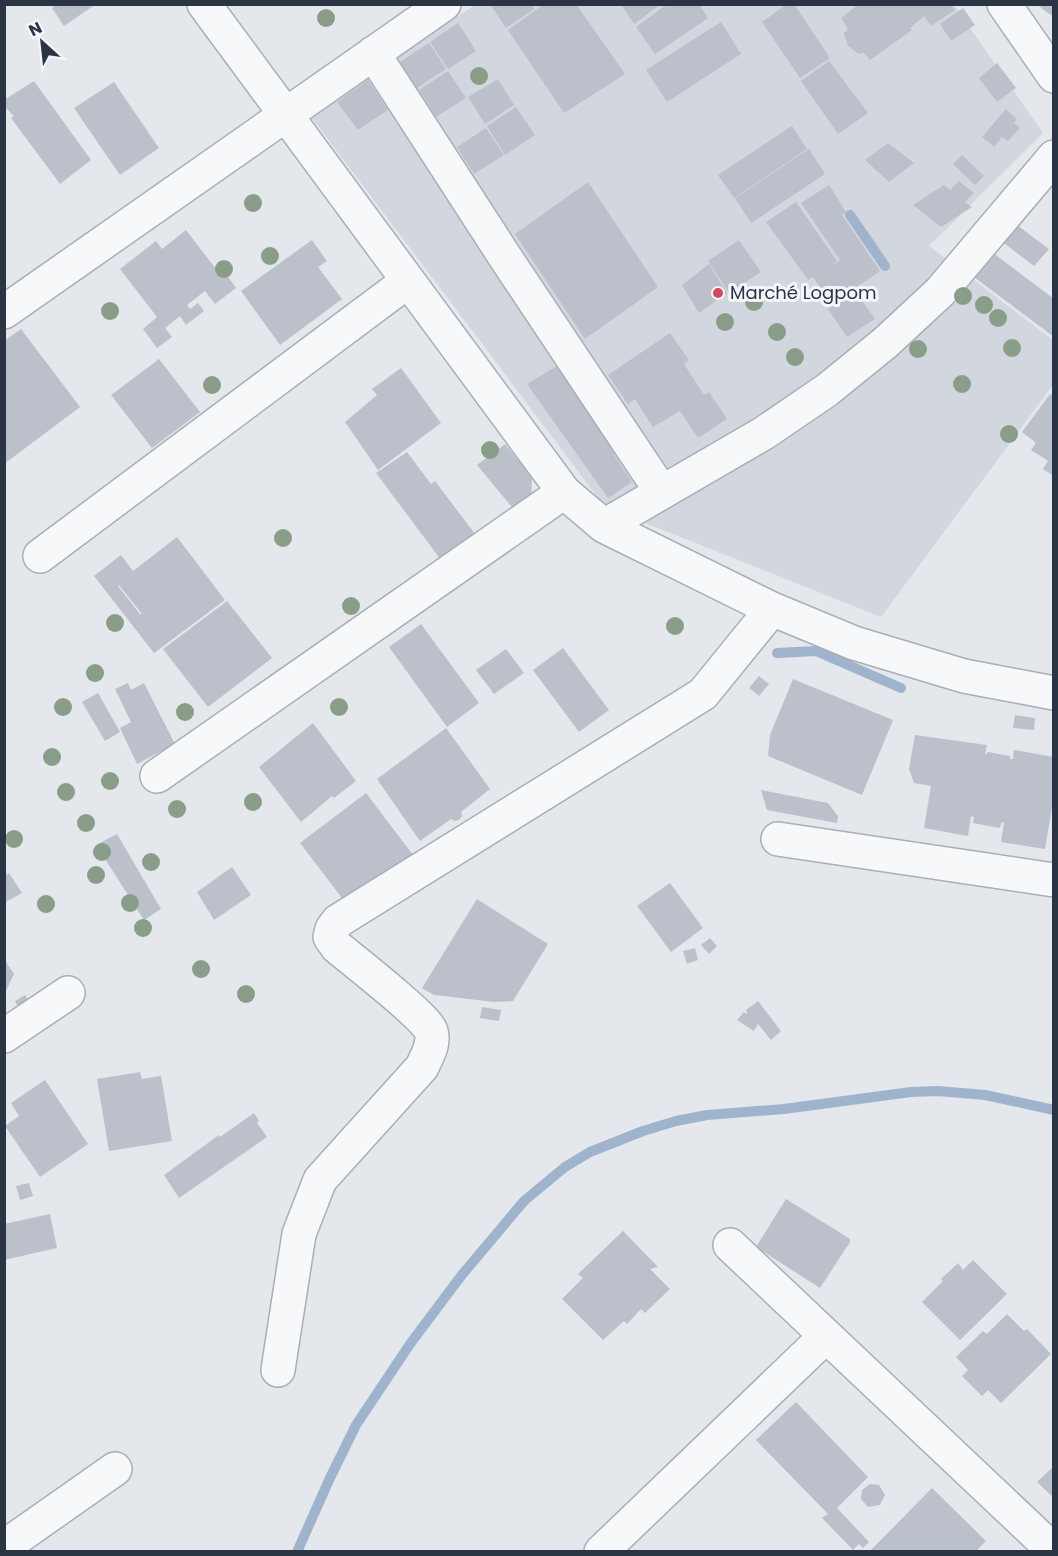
<svg xmlns="http://www.w3.org/2000/svg" width="1058" height="1556" font-family="Poppins,sans-serif">
  <style>
    .built { fill: #d2d6de }
    .lines { fill: none; stroke-linecap: round; stroke-linejoin: round }
    .stream { stroke: #9fb4cc; stroke-width: 10 }
    .building { fill: #bbc0ca; fill-rule: evenodd }
    .minor-casing { stroke: #a9aeb7; stroke-width: 36 }
    .minor { stroke: #f7f8fa; stroke-width: 33 }
    .tree { fill: #899d89 }
    .poi-dot { fill: #d1495b; stroke: #f4f6f9; stroke-width: 2 }
    .labels { text-anchor: middle; stroke-width: 6; stroke-linejoin: round; paint-order: stroke }
    .poi-label { font-size: 18px; fill: #2b3445; stroke: #f4f6f9; text-anchor: start }
  </style>
  <rect width="100%" height="100%" fill="#e4e7ec"/>
  <path class="built" d="M475,5h479l89,128 -114,113 124,94v45l-172,232 -276,-110 -296,-393z"/>
  <g class="lines">
    <path class="stream" d="M850,215l35,51
      M777,653l39,-2 85,37
      M297,1552l32,-72 27,-55 54,-81 51,-68 63,-75 41,-34 25,-15 53,-21 33,-10 31,-6 77,-6 127,-17 27,-1 47,4 69,15"/>
  </g>
  <path class="building" d="M57,4h39l-32,22 -12,-18z
    M490,4h41l3,5 -28,19z
    M544,4h32l49,70 -61,39 -56,-83z
    M621,4h40l-27,20z
    M666,4h33l9,14 -53,36 -19,-27 30,-22 10,14z
    M787,4h7l36,54 -30,20 -38,-56z
    M859,4h91l5,6 -24,16 -7,-10 -14,12 2,2 -42,30 -6,-7 -5,1 -11,-8 -4,-13 4,-4 -7,-11z
    M1039,4h15v13l-13,-9z
    M963,8l12,17 -24,16 -11,-17z
    M721,22l20,32 -74,48 -21,-32z
    M458,23l18,28 -28,18 -18,-27z
    M429,43l17,26 -29,19 -17,-26z
    M829,61l39,52 -30,21 -37,-53z
    M997,63l19,25 -19,14 -18,-24z
    M448,71l18,27 -30,19 -17,-27z
    M498,79l16,26 -29,19 -17,-27z
    M368,80l20,30 -30,20 -21,-28z
    M34,81l57,79 -31,24 -49,-66 3,-2 -10,-10v-6z
    M114,82l45,66 -39,27 -46,-67z
    M516,107l19,28 -30,20 -18,-29z
    M1006,109l11,10 -3,4 6,5 -12,13 -6,-4 -8,10 -12,-10z
    M792,126l15,23 -73,49 -16,-23z
    M486,128l18,27 -30,19 -17,-27z
    M888,143l26,20 -25,19 -24,-22z
    M809,149l16,25 -74,49 -16,-25z
    M962,155l22,21 -9,9 -22,-21z
    M959,181l15,12 -9,9 7,5 -31,20 -28,-22 31,-20 6,5z
    M588,182l70,105 -73,52 -70,-105z
    M829,185l17,27 -4,3 38,56 -48,33 -19,-27 -5,3 -42,-58 30,-20 41,59 -11,8 14,-9 -39,-57z
    M1009,219l40,30 -15,17 -34,-26z
    M186,230l36,47 4,-3 10,14 -21,16 -10,-13 -18,14 3,4 8,-6 6,8 -18,14 -6,-9 -15,12 7,9 -15,11 -14,-19 14,-12 -37,-48 36,-28 6,8z
    M312,240l15,21 -9,6 24,32 -62,46 -39,-54z
    M739,240l22,32 -32,21 -21,-32z
    M992,252l62,47v38l-80,-60z
    M709,264l18,29 -28,20 -17,-28z
    M855,291l20,28 -28,18 -19,-28z
    M21,329l59,78 -76,57v-123z
    M670,333l19,27 -5,4 20,31 5,-3 18,27 -29,19 -18,-27 -27,16 -18,-28 -7,5 -20,-29z
    M159,359l41,53 -48,36 -41,-53z
    M562,363l57,88 -5,4 18,27 -24,16 -81,-114z
    M401,368l40,55 -63,47 -33,-48 32,-27 -5,-6z
    M1050,394l4,3v79l-11,-7 5,-8 -17,-11 5,-7 -14,-11z
    M505,444l27,33 -1,24 -15,11 -39,-47z
    M407,452l24,32 4,-3 43,57 -34,26 -68,-91z
    M177,537l48,63 -71,53 -60,-77 27,-21 12,16zM119,585l23,29h-2l-22,-28z
    M227,601l45,57 -64,49 -45,-58z
    M421,624l58,79 -32,24 -58,-80z
    M563,648l46,62 -30,22 -46,-62z
    M506,649l18,24 -30,21 -18,-24z
    M759,676l10,8 -10,12 -10,-8z
    M793,679l100,41 -31,75 -94,-39 2,-21z
    M128,683l3,7 13,-7 31,61 -38,20 -17,-36 11,-6 -16,-33z
    M98,693l22,39 -15,9 -23,-39z
    M1015,715l20,3 -1,12 -21,-2z
    M313,723l43,58 -22,17 -2,-2 -31,26 -42,-55z
    M446,728l44,61 -29,23 1,4 -3,4 -4,1 -4,-2 -31,22 -43,-62z
    M915,735l72,10 -2,10 3,-3 22,4v3h3l1,-9 40,7v38l-9,54 -44,-7 3,-20 -3,1 -1,5 -27,-5 1,-6 -3,-1 -3,20 -44,-8 7,-42 -17,-3 -5,-14z
    M761,790l67,13 10,13 -1,7 -70,-13z
    M366,793l47,62 -61,56 -52,-68z
    M117,834l44,75 -17,11 -48,-75z
    M232,867l19,28 -37,25 -17,-28z
    M9,873l13,20 -18,10v-27z
    M670,883l33,45 -32,24 -34,-46z
    M477,899l71,45 -35,57 -19,1 -60,-7 -12,-7z
    M710,938l7,8 -8,8 -8,-9z
    M695,948l3,12 -11,4 -4,-13z
    M4,959l10,15 -10,21z
    M25,995l6,9 -11,6 -5,-9z
    M758,1001l23,30 -10,9 -13,-16 -4,7 -17,-11 7,-8 2,2 1,-2 -1,-2z
    M482,1007l19,3 -2,11 -19,-3z
    M140,1072l2,7 19,-3 11,65 -63,10 -12,-72z
    M45,1080l43,64 -48,33 -35,-51 14,-10 -8,-13z
    M254,1113l5,8 -2,2 10,14 -88,61 -15,-23 55,-40 1,2z
    M29,1183l4,13 -13,4 -4,-14z
    M786,1199l64,40v3l-30,46 -64,-41z
    M50,1214l7,34 -53,12v-36z
    M623,1231l35,36 -8,2 20,20 -25,24 -4,-4 -14,15 -3,-3 -21,19 -41,-41 21,-21 -5,-4z
    M973,1260l34,34 -47,46 -38,-38 21,-21 -2,-2 17,-16 5,7z
    M1007,1314l17,17 3,-2 24,25 -50,49 -13,-13 -6,6 -20,-20 6,-6 -12,-13 27,-26 4,3z
    M796,1402l72,75 -31,31 32,34 -6,6 -4,-4 -6,6 -31,-32 6,-4 -72,-74z
    M1054,1466v32l-17,-16z
    M870,1484l9,1 6,10 -5,10 -12,2 -7,-8 1,-9z
    M932,1488l54,53 -11,11h-106z"/>
  <g class="lines">
    <g class="minor-casing">
      <path id="minor" d="M204,4l360,488 40,34 168,83 82,34 110,33 90,17
        M1004,4l50,72
        M373,53l132,204 156,234
        M4,312l440,-308
        M604,526l160,-93 63,-43 58,-47 55,-51 114,-135
        M40,556l368,-275
        M157,776l407,-284
        M778,839l276,41
        M4,1036l64,-43
        M730,1245l324,306
        M278,1370l21,-136 21,-54 102,-113c5,-11 13,-23 9,-36 -4,-13 -78,-71 -94,-84l-7,-10 2,-8 6,-8 365,-227 69,-85
        M4,1547l111,-78
        M601,1552l225,-216"/>
    </g>
    <use href="#minor" class="minor"/>
  </g>
  <g class="tree">
    <circle cx="326" cy="18" r="9"/>
    <circle cx="479" cy="76" r="9"/>
    <circle cx="253" cy="203" r="9"/>
    <circle cx="270" cy="256" r="9"/>
    <circle cx="224" cy="269" r="9"/>
    <circle cx="963" cy="296" r="9"/>
    <circle cx="754" cy="302" r="9"/>
    <circle cx="984" cy="305" r="9"/>
    <circle cx="110" cy="311" r="9"/>
    <circle cx="998" cy="318" r="9"/>
    <circle cx="725" cy="322" r="9"/>
    <circle cx="777" cy="332" r="9"/>
    <circle cx="1012" cy="348" r="9"/>
    <circle cx="918" cy="349" r="9"/>
    <circle cx="795" cy="357" r="9"/>
    <circle cx="962" cy="384" r="9"/>
    <circle cx="212" cy="385" r="9"/>
    <circle cx="1009" cy="434" r="9"/>
    <circle cx="490" cy="450" r="9"/>
    <circle cx="283" cy="538" r="9"/>
    <circle cx="351" cy="606" r="9"/>
    <circle cx="115" cy="623" r="9"/>
    <circle cx="675" cy="626" r="9"/>
    <circle cx="95" cy="673" r="9"/>
    <circle cx="63" cy="707" r="9"/>
    <circle cx="339" cy="707" r="9"/>
    <circle cx="185" cy="712" r="9"/>
    <circle cx="52" cy="757" r="9"/>
    <circle cx="110" cy="781" r="9"/>
    <circle cx="66" cy="792" r="9"/>
    <circle cx="253" cy="802" r="9"/>
    <circle cx="177" cy="809" r="9"/>
    <circle cx="86" cy="823" r="9"/>
    <circle cx="14" cy="839" r="9"/>
    <circle cx="102" cy="852" r="9"/>
    <circle cx="151" cy="862" r="9"/>
    <circle cx="96" cy="875" r="9"/>
    <circle cx="130" cy="903" r="9"/>
    <circle cx="46" cy="904" r="9"/>
    <circle cx="143" cy="928" r="9"/>
    <circle cx="201" cy="969" r="9"/>
    <circle cx="246" cy="994" r="9"/>
  </g>
  <circle class="poi-dot" cx="718" cy="293" r="6"/>
  <g class="labels">
    <g class="poi-label">
      <text x="730" y="299">Marché Logpom</text>
    </g>
  </g>
  <rect width="1058" height="1556" fill="none" stroke="#2b3445" stroke-width="12"/>
  <g transform="translate(42 42) rotate(333)" stroke="#f4f6f9" stroke-width="4.5" paint-order="stroke">
  <path d="M0-4.5L10 22L0 15L-10 22Z" fill="#2b3445"/>
  <text y="-9" font-size="16" font-weight="bold" text-anchor="middle" fill="#2b3445">N</text>
  </g>
</svg>
